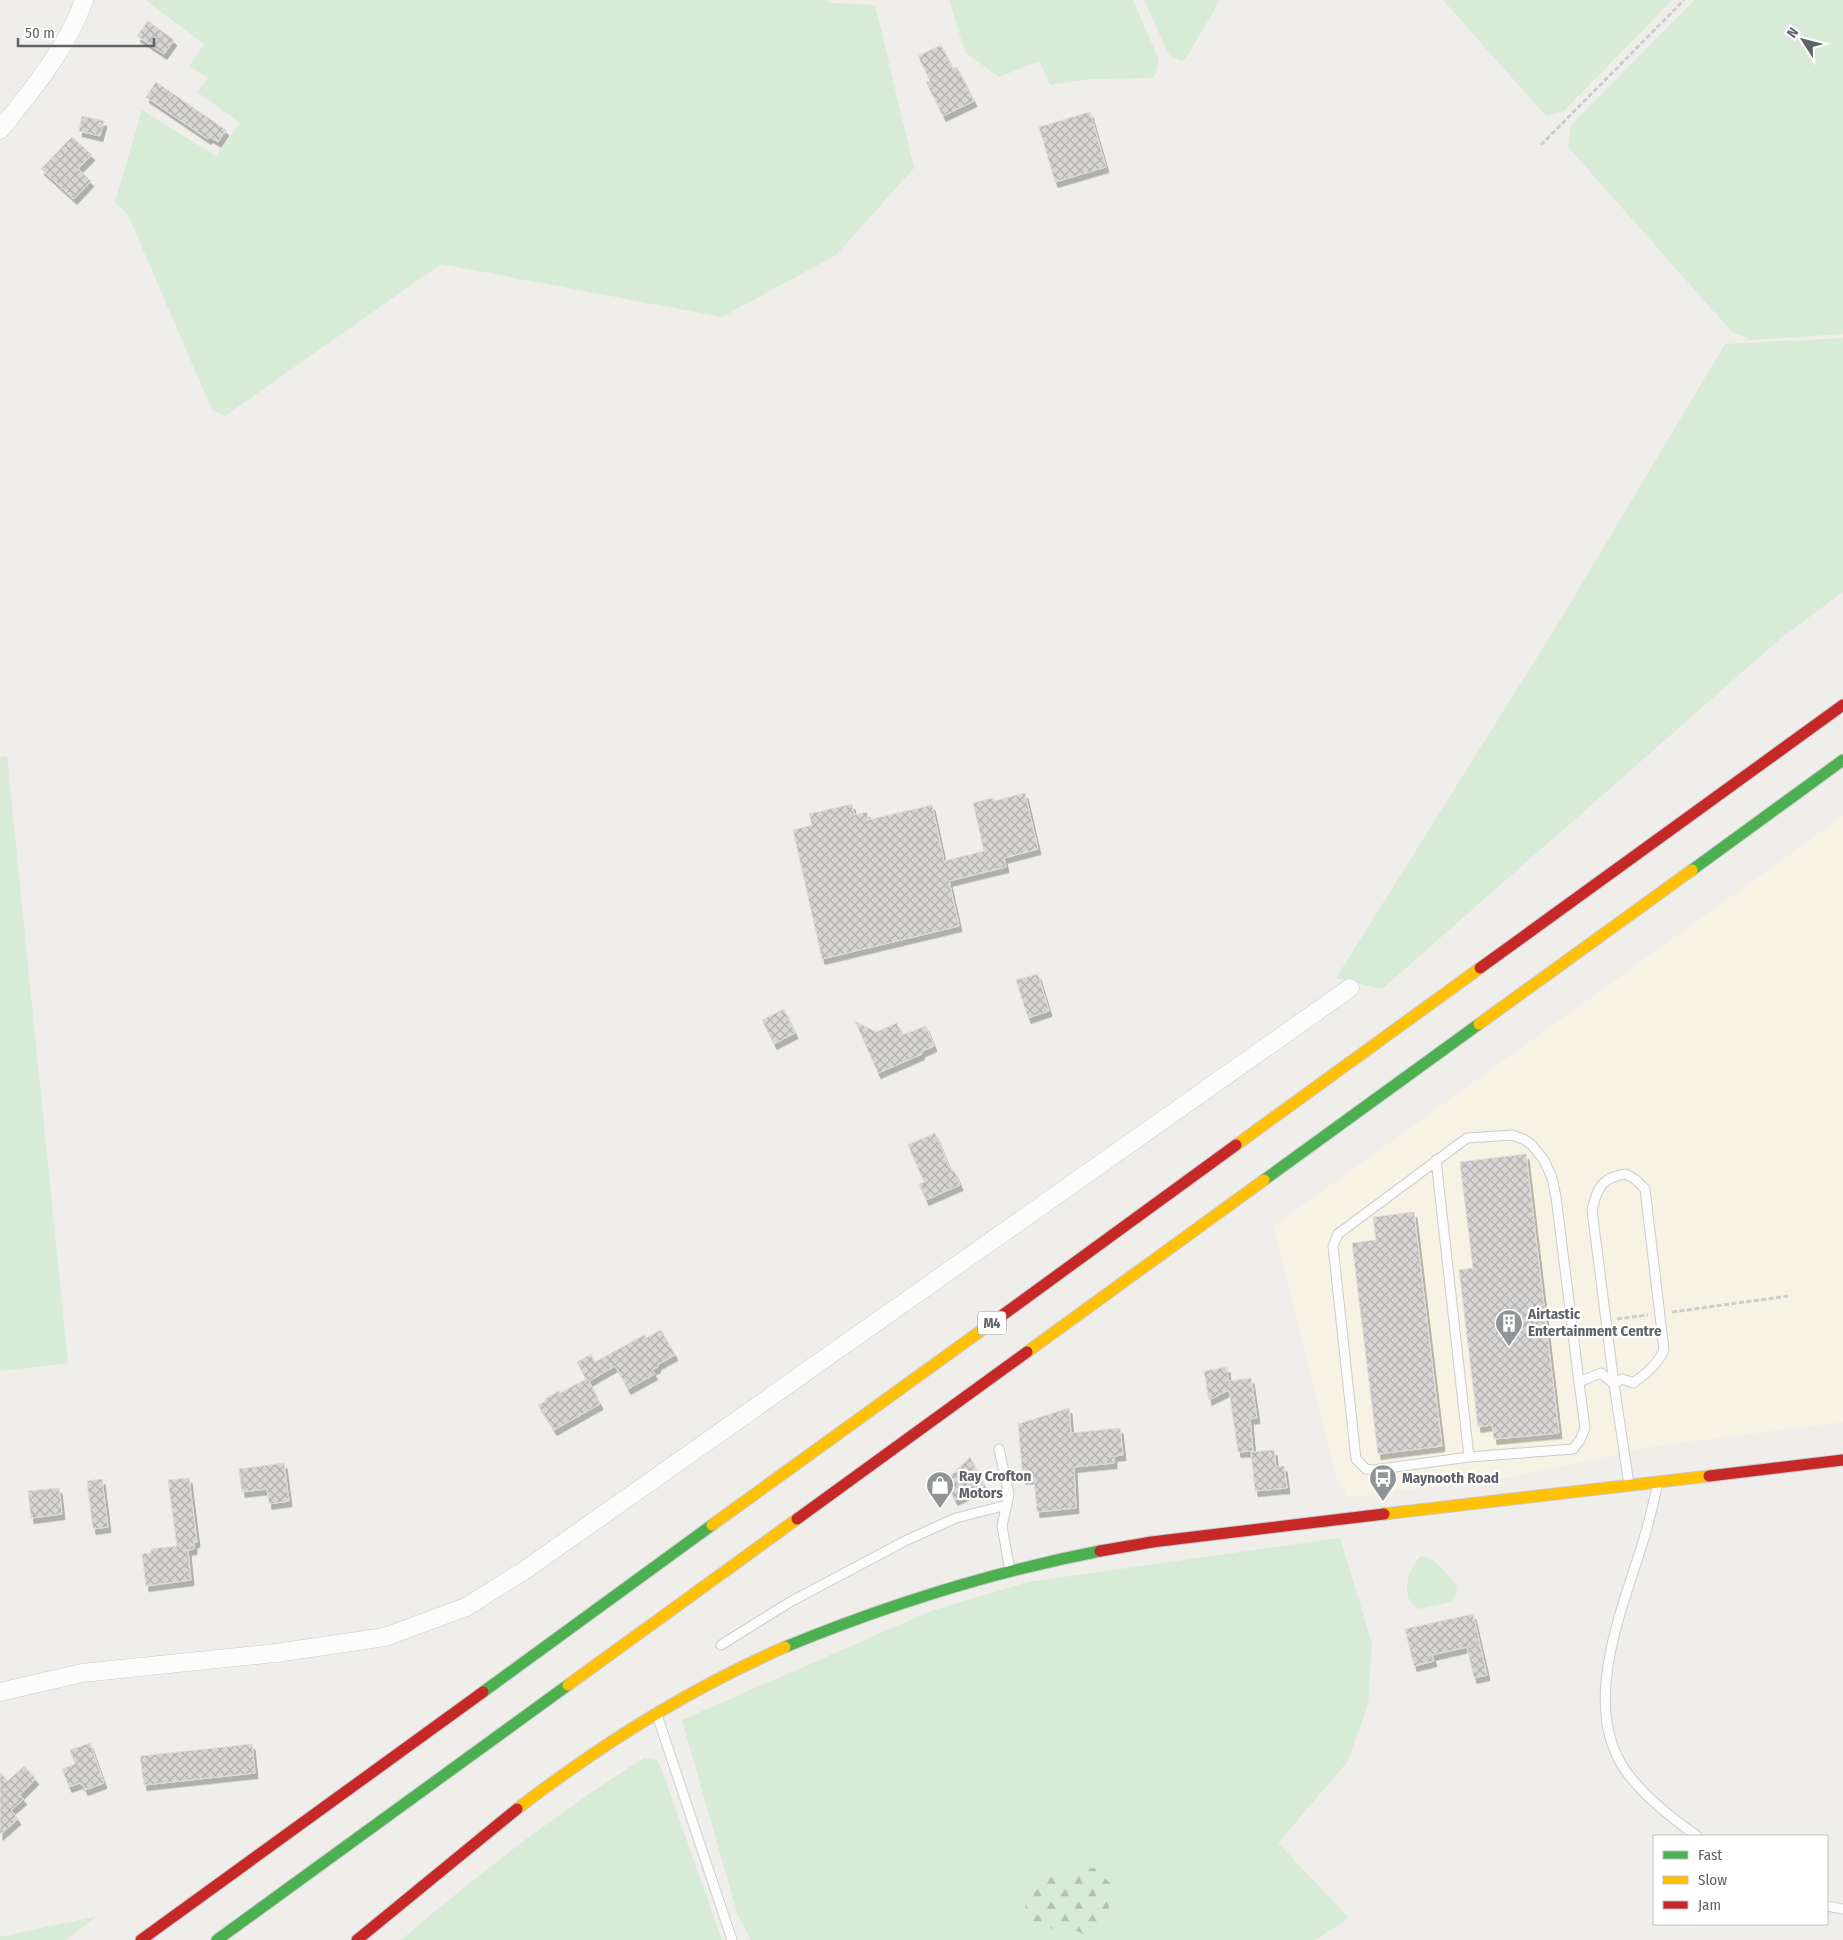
<svg xmlns="http://www.w3.org/2000/svg" width="1843" height="1940" font-family="'Fira Sans Condensed',sans-serif">
  <style>
    .commercial { fill: #f7f3e4 }
    .green { fill: #d8ebd6 }
    .forest { fill: url(#forest-firs) }
    .building { fill: url(#building-cross-hatch); stroke: #deddd9; filter: url(#shadow) }
    .lines { fill: none; stroke-linecap: round; stroke-linejoin: round }
    .lane-casing { stroke: #cbcccc; stroke-width: 11 }
    .street-casing { stroke: #cbcccc; stroke-width: 19 }
    .fast-casing { stroke: #cacacb; stroke-width: 13 }
    .slow-casing { stroke: #cacacb; stroke-width: 13 }
    .jam-casing { stroke: #cacacb; stroke-width: 13 }
    .path { stroke: #cacfcc; stroke-width: 3; stroke-dasharray: 5 2.5; stroke-linecap: butt }
    .lane { stroke: #fdfcfc; stroke-width: 9 }
    .street { stroke: #fdfcfc; stroke-width: 18 }
    .fast { stroke: #4caf50; stroke-width: 11 }
    .slow { stroke: #ffc107; stroke-width: 11 }
    .jam { stroke: #c62828; stroke-width: 11 }
    .labels { text-anchor: middle; stroke-width: 4.5; stroke-linejoin: round; paint-order: stroke }
    .shield { fill: #fff; stroke: #8f9295; stroke-width: 1 }
    .shield-label { font-size: 14px; font-weight: bold; fill: #5f6368 }
    .poi-label { font-size: 15px; font-weight: bold; fill: #5f6368; stroke: #fff; text-anchor: start }
  </style>
  <defs>
    <pattern id="forest-firs" width="22" height="20" patternUnits="userSpaceOnUse" patternTransform="scale(1.25)"><rect width="22" height="20" fill="#d8ebd6"/><path d="M5 1l3.5 6h-7zM16 11l3.5 6h-7z" fill="#b2c2b1"/></pattern>
    <pattern id="building-cross-hatch" width="8" height="8" patternUnits="userSpaceOnUse" patternTransform="scale(1.25)"><rect width="8" height="8" fill="#d6d5d3"/><path d="M0 0l8 8M0 8l8-8" fill="none" stroke="#b1b0af"/></pattern>
    <filter id="shadow"><feDropShadow dx="3" dy="5.5" stdDeviation="0" flood-color="#0004"/></filter>
  </defs>
  <rect width="100%" height="100%" fill="#efeeea"/>
  <path class="commercial" d="M1843,816v606l-188,24 -149,32 -158,19 -12,-22 -62,-249z"/>
  <path class="green" d="M145,0h680l6,3 44,2 39,163 -78,87 -114,62 -281,-53 -216,152 -13,-6 -84,-195 -13,-13 27,-92 74,46 24,-33 -43,-31 11,-14 -19,-12 15,-22z
    M949,0h184l26,60 -3,14 -4,4 -61,1 -41,6 -11,-24 -40,16 -34,-25z
    M1144,0h76l-32,55 -6,6 -13,-6z
    M1443,0h229l-108,111 -18,5z
    M1695,0h148v334l-92,6 -20,-9 -163,-184 3,-22z
    M1843,338v254l-62,46 -399,351 -46,-11 220,-351 169,-283z
    M7,756l61,607 -68,8v-614z
    M1340,1538l32,105 -4,61 -20,57 -70,82 71,75 -34,22h-564l-13,-24 -56,-196 249,-109 97,-29z
    M1421,1556c14,1 28,19 35,30l1,6 -6,10 -32,7c-20,-8 -12,-41 2,-53z
    M644,1758l13,2 4,8 61,172h-321c77,-66 157,-128 243,-182z
    M98,1916l-33,24h-65v-3z"/>
  <path class="forest" d="M1094,1868l17,16 -4,41 -6,10 -14,2 -10,-6 -11,2 -9,-4 -27,-3c-8,-15 -1,-21 -8,-34l7,-8 14,-11 11,2 9,6c8,-10 18,-12 31,-13z"/>
  <path class="building" d="M148,21l26,19 -10,14 -27,-18z
    M941,45l12,24 4,-2 17,34 -31,15 -17,-34 4,-1 -12,-25z
    M156,82l70,48 -8,12 -8,-5 -2,2 -62,-42z
    M1090,112l16,55 -51,15 -16,-55z
    M82,116l22,5 -4,15 -21,-5z
    M72,137l20,18 -14,14 13,12 -17,18 -33,-30z
    M1025,793l13,56 -34,9 2,9 -57,14 10,45 -137,33 -29,-129 19,-5 -3,-11 43,-10 2,11 13,-3 1,8 64,-15 12,56 40,-10 -11,-48 20,-5 1,3z
    M1038,974l11,37 -21,7 -12,-38z
    M784,1009l11,24 -21,11 -12,-24z
    M855,1021l21,11 21,-9 5,12 24,-9 8,20 -13,6 1,2 -44,19z
    M935,1133l16,38 3,-1 6,15 -34,15 -7,-16 5,-2 -16,-37z
    M1526,1154l33,279 -65,6 -2,-14 -14,2 -19,-157 14,-2 -13,-106z
    M1414,1212l28,234 -64,8 -26,-211 24,-3 -3,-23z
    M661,1330l14,25 -18,10 1,2 -6,3 3,4 -27,15 -13,-23 -26,15 11,23 -46,26 -16,-25 8,-4 -1,-2 14,-8 1,2 26,-14 -9,-17 14,-8 4,8 49,-27 2,3z
    M1227,1367l1,14 23,-3 6,40 -7,1 3,32 -15,1 -9,-62 -20,10 -5,-29z
    M1069,1408l2,25 49,-5 3,27 -9,1v7l-40,4 2,41 -39,4 -3,-34 -11,1 -5,-55z
    M1274,1450l2,17 8,-1 3,22 -32,3 -4,-39z
    M970,1457l14,29 -29,14 -10,-19z
    M284,1463l5,38 -20,3 -2,-15 -25,3 -3,-23z
    M189,1478l8,64h-3v7l-6,1 3,30 -45,6 -4,-32 9,-1v-4l26,-3 -9,-66z
    M102,1479l6,48 -15,2 -6,-48z
    M59,1488l3,26 -31,4 -3,-27z
    M1473,1614l14,61 -13,3 -7,-31 -35,8 2,6 -20,5 -9,-37z
    M90,1743l14,40 -19,7 -2,-5h-2l-1,-2 -11,4 -7,-18 13,-5 -5,-14z
    M252,1744l3,29 -111,12 -4,-29z
    M24,1766l12,13 -16,16 4,4 -13,11 7,9 -18,16v-63l8,9z"/>
  <g class="lines">
    <g class="lane-casing">
      <path id="lane" d="M1436,1160l33,297
        M1626,1174l10,6 9,9 19,161c-7,15 -17,23 -31,33l-11,-4 -8,5 -22,-174c5,-22 10,-33 34,-36z
        M1579,1382l6,46 -5,12 -7,9 -104,8 -96,13 -7,-1 -10,-10 -23,-213 5,-12 129,-96 45,-3 11,4 8,5 13,16 8,18 4,19 23,185 22,-9 13,11 15,101
        M999,1449l10,45 -7,32 8,45
        M1658,1483c-4,17 -8,35 -13,52 -19,65 -60,155 -28,221 14,30 53,61 80,80
        M721,1645l69,-43 115,-61 51,-23 51,-13
        M657,1715l75,225
        M1827,1906l16,3"/>
    </g>
    <g class="street-casing">
      <path id="street" d="M0,130c32,-40 67,-81 84,-130
        M0,1692l82,-19 194,-20 109,-16 81,-30 59,-37 825,-582"/>
    </g>
    <g class="fast-casing">
      <path id="fast" d="M1692,870l151,-110
        M1264,1180l215,-156
        M785,1647c102,-42 207,-75 315,-96
        M483,1692l229,-167
        M217,1940l351,-255"/>
    </g>
    <g class="slow-casing">
      <path id="slow" d="M1479,1024l213,-154
        M1236,1145l244,-177
        M1027,1352l237,-172
        M1384,1514l325,-38
        M712,1525l288,-208
        M568,1685l229,-166
        M517,1809c83,-64 172,-120 268,-162"/>
    </g>
    <g class="jam-casing">
      <path id="jam" d="M1480,968l363,-263
        M1000,1317l236,-172
        M1709,1476l134,-16
        M797,1519l230,-167
        M1100,1551l52,-9 232,-28
        M141,1940l342,-248
        M357,1940l160,-131"/>
    </g>
    <path class="path" d="M1541,145l143,-145
      M1672,1312l116,-16
      M1617,1319l31,-4
      M1548,1329l11,-2"/>
    <use href="#lane" class="lane"/>
    <use href="#street" class="street"/>
    <use href="#fast" class="fast"/>
    <use href="#slow" class="slow"/>
    <use href="#jam" class="jam"/>
  </g>
  <defs>
    <g id="building-pin" transform="scale(1.4375)"><path d="M0 17L-7.5 6A9.5 9.5 0 1 1 7.5 6Z" fill="#919496" stroke="#fff"/><path d="M-4-6H4V6H1V3H-1V6H-4ZM-2.5-4.3h1.7v1.8h-1.7ZM.8-4.3h1.7v1.8H.8ZM-2.5-1h1.7V.8h-1.7ZM.8-1h1.7V.8H.8Z" fill="#fff"/></g>
    <g id="bus-pin" transform="scale(1.4375)"><path d="M0 17L-7.5 6A9.5 9.5 0 1 1 7.5 6Z" fill="#919496" stroke="#fff"/><path d="M-5-6H5V4H4V6H2V4H-2V6H-4V4H-5ZM-3.5-4V0h7V-4ZM-3.5 1.2v1.5H-2V1.2ZM2 1.2v1.5H3.5V1.2Z" fill="#fff"/></g>
    <g id="shop-pin" transform="scale(1.4375)"><path d="M0 17L-7.5 6A9.5 9.5 0 1 1 7.5 6Z" fill="#919496" stroke="#fff"/><path d="M-5-2.5h2.3a2.7 3.5 0 0 1 5.4 0H5L5.5 6h-11ZM-1.5-2.5h3a1.5 2.3 0 0 0-3 0Z" fill="#fff"/></g>
  </defs>
  <g fill-rule="evenodd">
    <use href="#building-pin" x="1509" y="1323"/>
    <use href="#bus-pin" x="1383" y="1478"/>
    <use href="#shop-pin" x="940" y="1485"/>
  </g>
  <g class="labels">
    <rect class="shield" x="978" y="1311.5" width="28" height="23" rx="4"/>
    <g class="shield-label">
      <text x="992" y="1328">M4</text>
    </g>
    <g class="poi-label">
      <text x="1528" y="1319">Airtastic<tspan x="1528" dy="17">Entertainment Centre</tspan></text>
      <text x="959" y="1481">Ray Crofton<tspan x="959" dy="17">Motors</tspan></text>
      <text x="1402" y="1483">Maynooth Road</text>
    </g>
  </g>
  <rect x="1653" y="1835" width="175" height="90" fill="#ffffff" stroke="#bfc1c3"/>
  <rect x="1663" y="1851" width="25" height="8" fill="#4caf50" stroke="#bfc1c3"/>
  <text x="1698" y="1860" font-size="15" fill="#5f6368">Fast</text>
  <rect x="1663" y="1876" width="25" height="8" fill="#ffc107" stroke="#bfc1c3"/>
  <text x="1698" y="1885" font-size="15" fill="#5f6368">Slow</text>
  <rect x="1663" y="1901" width="25" height="8" fill="#c62828" stroke="#bfc1c3"/>
  <text x="1698" y="1910" font-size="15" fill="#5f6368">Jam</text>
  <g transform="translate(1803 40) rotate(306)" stroke="#ffffff" stroke-width="4" paint-order="stroke">
  <path d="M0-4L9 19L0 12L-9 19Z" fill="#5f6368"/>
  <text y="-8" font-size="14" font-weight="bold" text-anchor="middle" fill="#5f6368">N</text>
  </g>
  <path d="M18 38v8h136v-8" fill="none" stroke="#5f6368" stroke-width="2.5"/>
  <text x="25" y="38" font-size="15" fill="#5f6368" stroke="#ffffff" stroke-width="4" paint-order="stroke">50 m</text>
</svg>
